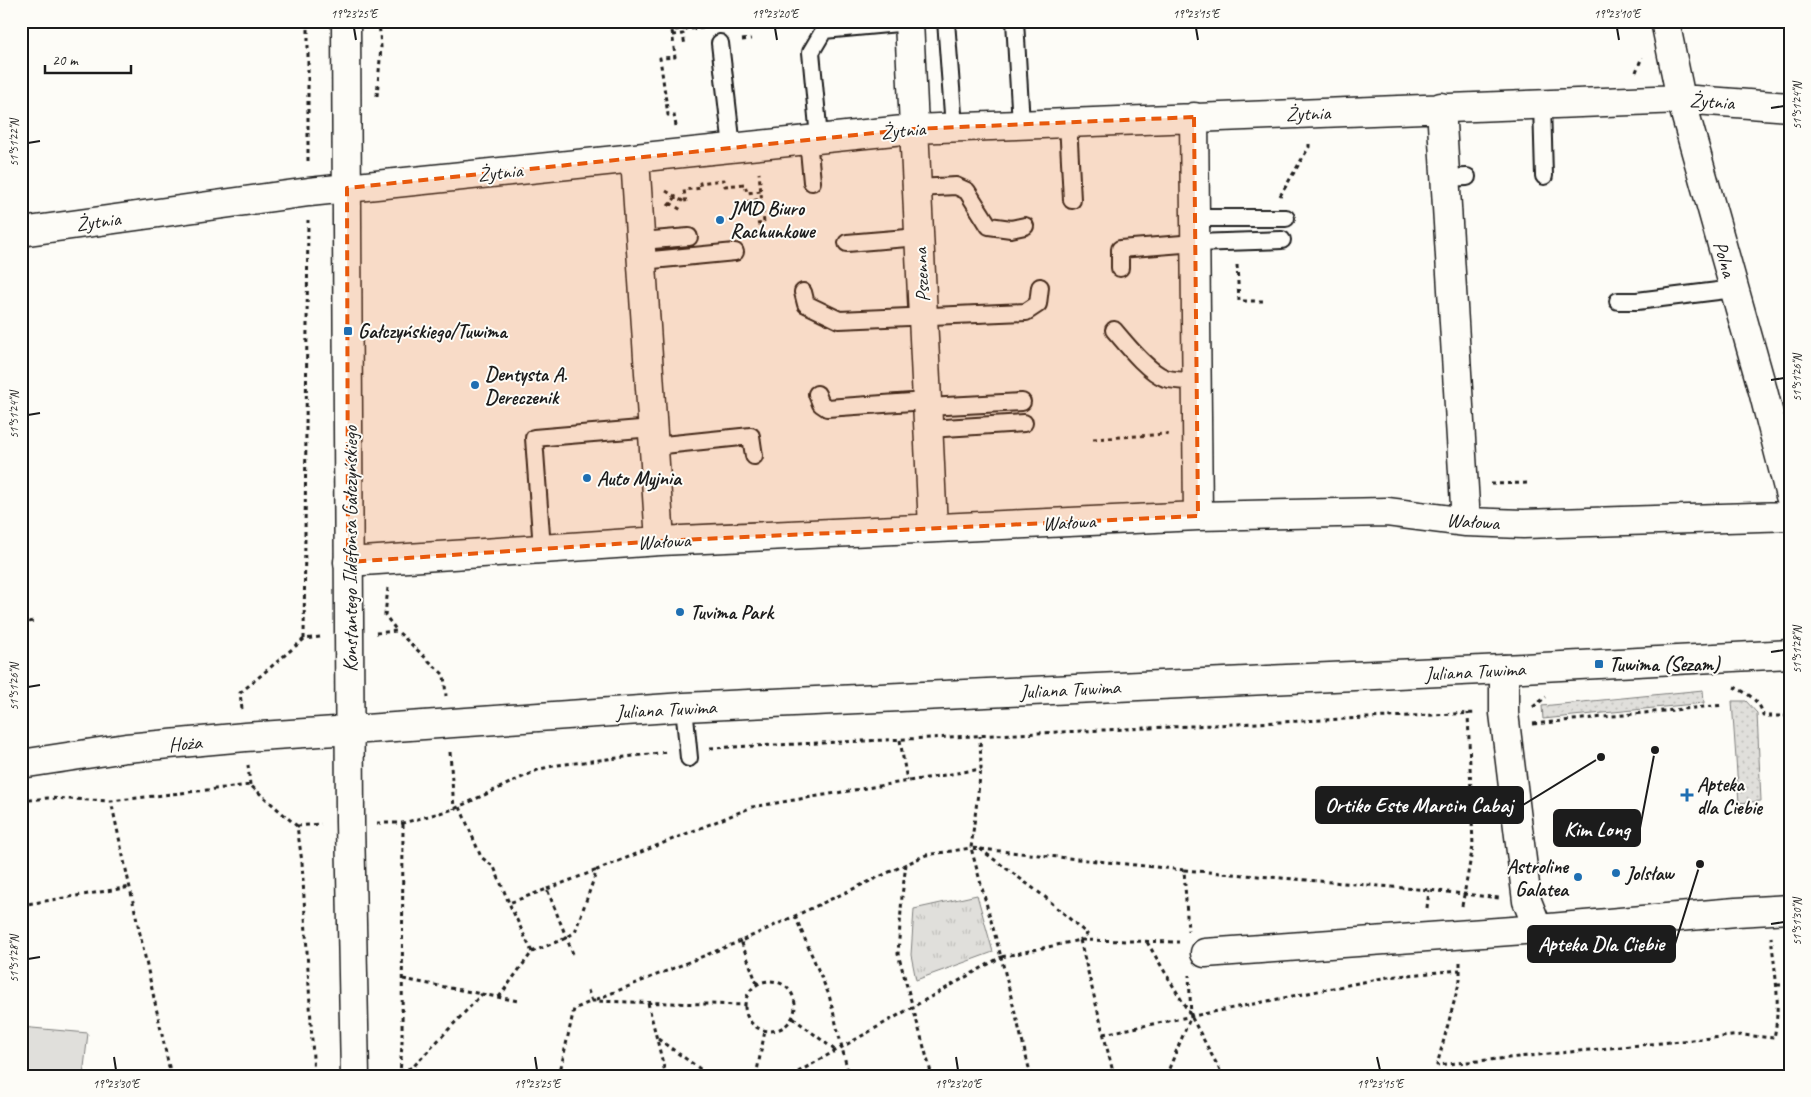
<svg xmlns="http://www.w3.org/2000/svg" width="1811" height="1097" font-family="Caveat,sans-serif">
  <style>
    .grass { fill: url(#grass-dots); stroke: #7e7e7c }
    .park { fill: url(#park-tufts); stroke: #7e7e7c }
    .pitch { fill: #e0dfdb; stroke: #7e7e7c }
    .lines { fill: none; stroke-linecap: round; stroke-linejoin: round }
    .lane-casing { stroke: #1c1c1c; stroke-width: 20 }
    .street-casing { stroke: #1c1c1c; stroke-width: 31 }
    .secondary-casing { stroke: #1c1c1c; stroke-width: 31 }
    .path { stroke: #1c1c1c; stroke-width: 3; stroke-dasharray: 4 4; stroke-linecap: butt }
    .lane { stroke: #fdfcf7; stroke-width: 16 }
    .street { stroke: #fdfcf7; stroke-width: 28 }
    .secondary { stroke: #fdfcf7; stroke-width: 28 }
    .marked { fill: #e8590c; fill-opacity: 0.2; stroke: #e8590c; stroke-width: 4; stroke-dasharray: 10 6; stroke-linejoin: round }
    .ticks { fill: none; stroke: #1c1c1c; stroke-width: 2 }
    .poi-dot { fill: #1f6fb2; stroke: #fdfcf7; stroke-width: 2 }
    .labels { text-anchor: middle; stroke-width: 4; stroke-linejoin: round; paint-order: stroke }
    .street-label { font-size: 20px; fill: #1c1c1c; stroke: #fdfcf7 }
    .poi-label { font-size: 20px; font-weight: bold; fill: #1c1c1c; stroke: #fdfcf7; text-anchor: start }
    .leader { fill: none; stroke: #1c1c1c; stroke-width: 2 }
    .callout-dot { fill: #1c1c1c; stroke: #fdfcf7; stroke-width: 2 }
    .callout { fill: #1c1c1c; stroke: #1c1c1c; stroke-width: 2 }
    .callout-label { font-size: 21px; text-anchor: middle; font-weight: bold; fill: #fff }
    .neatline { fill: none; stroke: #1c1c1c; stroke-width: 2 }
    .ticks-label { font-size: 12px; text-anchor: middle; fill: #1c1c1c }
  </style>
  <defs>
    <pattern id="grass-dots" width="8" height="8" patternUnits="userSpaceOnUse" patternTransform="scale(1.25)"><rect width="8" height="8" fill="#e0dfdb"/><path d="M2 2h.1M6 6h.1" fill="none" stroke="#c0bfbb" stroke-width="1.8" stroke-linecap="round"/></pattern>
    <pattern id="park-tufts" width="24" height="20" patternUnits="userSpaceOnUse" patternTransform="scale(1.25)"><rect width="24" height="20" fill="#e0dfdb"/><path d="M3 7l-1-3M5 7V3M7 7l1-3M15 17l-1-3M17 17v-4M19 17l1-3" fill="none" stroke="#c0bfbb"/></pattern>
  </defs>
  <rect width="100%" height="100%" fill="#fdfcf7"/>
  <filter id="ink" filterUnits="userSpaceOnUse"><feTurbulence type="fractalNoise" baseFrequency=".02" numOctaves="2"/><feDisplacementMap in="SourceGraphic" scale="10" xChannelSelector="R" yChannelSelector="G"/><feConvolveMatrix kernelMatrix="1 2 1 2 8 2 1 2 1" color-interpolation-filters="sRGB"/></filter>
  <g filter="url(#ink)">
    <path class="grass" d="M1703,690l1,13 -161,16 -1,-13z
      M1732,701h14l11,12 4,88 -22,2z"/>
    <path class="park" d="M977,895l16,57 -77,28 -5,-25 3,-46z"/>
    <path class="pitch" d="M21,1027l67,6 -5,43h-62z"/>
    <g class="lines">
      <g class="lane-casing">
        <path id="lane" d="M946,21l8,106
          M1015,21l6,103
          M720,43l12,104
          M1542,104l2,72
          M1068,122l4,78
          M819,138l-8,-86 13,-22 85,-8
          M808,139l4,43
          M1445,178l22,-1
          M916,188l40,-2 11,5 22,35 22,3 14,-3
          M1195,218h91
          M641,241l48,-4
          M847,243l72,-6
          M642,261l93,-9
          M1120,268v-19l75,-6 87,-3
          M803,292l3,12 33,16 187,-8 12,-8 2,-17
          M1618,301h19l97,-12
          M1114,330c12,14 34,42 51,48 10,3 21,3 31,3
          M817,394l4,10 6,4 99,-7
          M927,407l95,-5
          M928,429l96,-6
          M654,446l97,-10 3,20
          M542,549l-8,-111 118,-10
          M684,707l5,51"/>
      </g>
      <g class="street-casing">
        <path id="street" d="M909,21l24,507
          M1665,21l16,78 82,292 27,105
          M1441,107l25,415
          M1194,117l4,399
          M635,158l25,383
          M21,232l288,-40 604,-63 768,-30 109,8
          M348,562l312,-21 538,-25 189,-4 79,10 57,2 267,-8
          M1504,669v44l23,188 11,28 198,-17 54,-3
          M21,764l105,-16 119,-11 106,-7
          M1205,953l333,-24"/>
      </g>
      <g class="secondary-casing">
        <path id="secondary" d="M346,21l4,801 5,254
          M351,730l333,-23 820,-38 286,-15"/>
      </g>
      <path class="path" d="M308,21v142
        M672,35l11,-1 2,12
        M742,40l9,-1
        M1636,72l6,-15
        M377,96l4,-49 -2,-26
        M676,126l-2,-11h-6l-8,-57 15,-1 -3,-27 32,-2
        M666,191l20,12 -2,-13 17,-2 -1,-5 24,-3 1,6 20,-2 2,9 14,-2
        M1280,196l29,-49v-6
        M746,202l16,-3
        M670,203l13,8
        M668,206l8,-9
        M757,224l7,-1 -5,-50
        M1237,265l2,36h26
        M1093,439l73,-5 3,1
        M1491,484l37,-1
        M388,588l-3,27 12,16
        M21,623l13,-2
        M376,633l21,-2 47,44 2,21
        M304,639l4,-419
        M1734,687c12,5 28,15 29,29h27
        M1533,707l13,-10
        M242,709l-2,-16 64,-54 16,-2
        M1533,724l191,-19
        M900,740l7,41
        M710,748l766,-35
        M450,752l4,57
        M248,765l2,20
        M21,801l27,-3 63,3
        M460,807l21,50 13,10 15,36 38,-14 26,65
        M377,823h26l51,-14 86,-40 18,-4 109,-13
        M297,826l24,-2
        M980,849l65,48 42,37 -7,6
        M906,864l-4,32 -4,58 34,122
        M1184,870l245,20 70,8
        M547,889l50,-19
        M21,905l110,-18
        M1462,906l11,-60 -5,-133
        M1427,908l2,-18
        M795,916l34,79 20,81
        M1081,940l98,2
        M741,941l-149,60 153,4
        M1147,942l44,74 32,60
        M532,952l34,-14 9,-6 22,-62 155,-63 229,-38 -1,-33
        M1460,962v18l-23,85 305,-30 32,3c7,-34 1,-67 -3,-101
        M403,979l115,22
        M745 1006a25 25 0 1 1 50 0a25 25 0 1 1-50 0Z
        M757,984l-16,-43 185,-86 45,-7 10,-79
        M1777,985h13
        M499,997l33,-45 -23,-49
        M648,1003l18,73
        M793,1018l43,33
        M1103,1034l285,-57 72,-7
        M658,1039l52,37
        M400,1072l13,-5 69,-73
        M171,1076l-60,-275 139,-16 47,41 5,36 12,214
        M400,1076l2,-34 1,-219
        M559,1076l15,-67 18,-8 -5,-13
        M756,1076l9,-45
        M791,1076l210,-119 30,119
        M1114,1076l-34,-136 -79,17 -30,-109 213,22 4,61
        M1166,1076l25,-60 -2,-41"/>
      <use href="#lane" class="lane"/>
      <use href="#street" class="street"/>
      <use href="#secondary" class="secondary"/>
    </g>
  </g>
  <path class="marked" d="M1194,117l4,399 -538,25 -312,21 -1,-374 566,-59z"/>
  <path class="ticks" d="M354,28l2,12M775,28l2,12M1196,28l2,12M1617,28l2,12M1771,108l13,-2M28,143l12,-2M1771,380l13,-2M28,415l12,-2M1771,652l13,-2M28,687l12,-2M1771,924l13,-2M28,959l12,-2M114,1057l2,13M535,1057l2,13M956,1057l2,13M1377,1057l3,13"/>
  <g class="poi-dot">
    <circle cx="720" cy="220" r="5"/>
    <rect x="343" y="326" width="10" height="10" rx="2.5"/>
    <circle cx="475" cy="385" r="5"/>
    <circle cx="587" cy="478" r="5"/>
    <circle cx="680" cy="612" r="5"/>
    <rect x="1594" y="659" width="10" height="10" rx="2.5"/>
    <path d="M1684.5 787.5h5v5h5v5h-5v5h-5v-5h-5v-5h5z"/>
    <circle cx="1616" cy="873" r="5"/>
    <circle cx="1578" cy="877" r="5"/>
  </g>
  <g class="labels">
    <g class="street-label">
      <text transform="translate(1712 101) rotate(4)" y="7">Żytnia</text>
      <text transform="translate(1308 113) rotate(-2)" y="7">Żytnia</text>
      <text transform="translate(903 130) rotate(-5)" y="7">Żytnia</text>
      <text transform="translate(500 172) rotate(-6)" y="7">Żytnia</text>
      <text transform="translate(98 221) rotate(-8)" y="7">Żytnia</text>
      <text transform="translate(1725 259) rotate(74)" y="7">Polna</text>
      <text transform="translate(921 275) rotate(-93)" y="7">Pszenna</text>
      <text transform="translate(1473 521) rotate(4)" y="7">Wałowa</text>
      <text transform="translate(1069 522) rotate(-3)" y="7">Wałowa</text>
      <text transform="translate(664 541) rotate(-3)" y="7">Wałowa</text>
      <text transform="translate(350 549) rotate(-90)" y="7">Konstantego Ildefonsa Gałczyńskiego</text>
      <text transform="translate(1475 671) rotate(-3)" y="7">Juliana Tuwima</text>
      <text transform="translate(1070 689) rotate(-3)" y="7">Juliana Tuwima</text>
      <text transform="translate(666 709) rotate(-3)" y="7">Juliana Tuwima</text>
      <text transform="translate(185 743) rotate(-5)" y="7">Hoża</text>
    </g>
    <g class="poi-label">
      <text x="730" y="215">JMD Biuro<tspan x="730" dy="23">Rachunkowe</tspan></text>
      <text x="358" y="338">Gałczyńskiego/Tuwima</text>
      <text x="485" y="381">Dentysta A.<tspan x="485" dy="23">Dereczenik</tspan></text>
      <text x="597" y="485">Auto Myjnia</text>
      <text x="690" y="619">Tuvima Park</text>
      <text x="1609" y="671">Tuwima (Sezam)</text>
      <text x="1697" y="791">Apteka<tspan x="1697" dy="23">dla Ciebie</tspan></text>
      <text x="1568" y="873" text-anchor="end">Astroline<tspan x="1568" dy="23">Galatea</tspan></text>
      <text x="1626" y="880">Jolsław</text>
    </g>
  </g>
  <path class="leader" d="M1601 757L1523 805M1655 750L1640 828M1700 864L1675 944"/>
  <g class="callout-dot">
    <circle cx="1601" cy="757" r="5"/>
    <circle cx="1655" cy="750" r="5"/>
    <circle cx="1700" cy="864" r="5"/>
  </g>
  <g class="callout">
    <rect x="1316" y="787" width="207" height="36" rx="5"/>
    <rect x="1554" y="810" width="86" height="36" rx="5"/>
    <rect x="1528" y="926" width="147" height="36" rx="5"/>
  </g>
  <g class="callout-label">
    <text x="1419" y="812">Ortiko Este Marcin Cabaj</text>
    <text x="1597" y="836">Kim Long</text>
    <text x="1601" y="951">Apteka Dla Ciebie</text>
  </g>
  <rect width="1811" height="1097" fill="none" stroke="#fdfcf7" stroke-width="55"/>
  <path d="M45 65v8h86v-8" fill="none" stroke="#1c1c1c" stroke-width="2.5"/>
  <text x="52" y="65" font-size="15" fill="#1c1c1c" stroke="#fdfcf7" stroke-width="4" paint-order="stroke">20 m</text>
  <rect x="28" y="28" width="1756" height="1042" class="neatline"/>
  <g class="ticks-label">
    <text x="354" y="18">19°23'25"E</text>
    <text x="775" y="18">19°23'20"E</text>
    <text x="1196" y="18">19°23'15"E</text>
    <text x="1617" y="18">19°23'10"E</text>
    <text transform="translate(1797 106) rotate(-90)" y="4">51°51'24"N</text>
    <text transform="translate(14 143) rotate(-90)" y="4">51°51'22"N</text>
    <text transform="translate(1797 378) rotate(-90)" y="4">51°51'26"N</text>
    <text transform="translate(14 415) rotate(-90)" y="4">51°51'24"N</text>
    <text transform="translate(1797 650) rotate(-90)" y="4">51°51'28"N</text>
    <text transform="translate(14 687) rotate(-90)" y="4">51°51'26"N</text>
    <text transform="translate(1797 922) rotate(-90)" y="4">51°51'30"N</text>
    <text transform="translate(14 959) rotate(-90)" y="4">51°51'28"N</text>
    <text x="116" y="1088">19°23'30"E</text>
    <text x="537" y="1088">19°23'25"E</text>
    <text x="958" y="1088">19°23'20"E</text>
    <text x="1380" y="1088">19°23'15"E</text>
  </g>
</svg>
